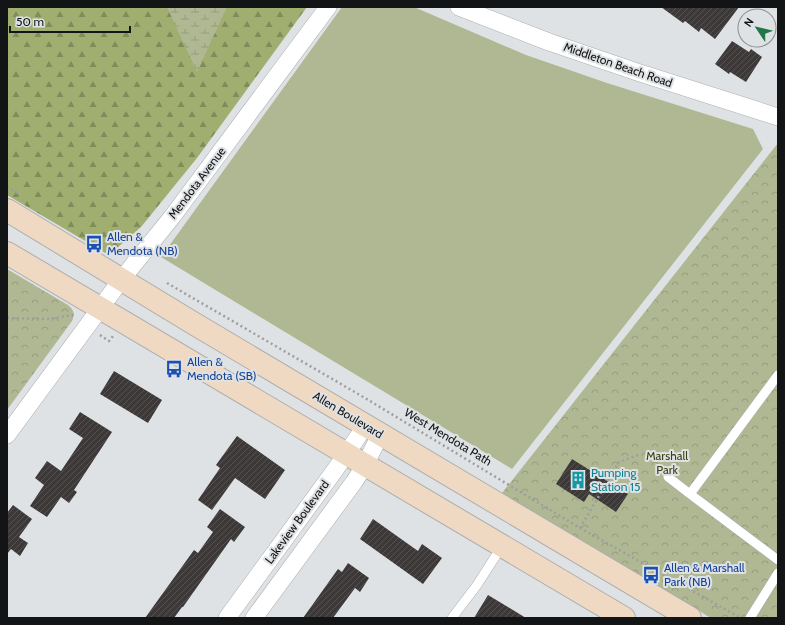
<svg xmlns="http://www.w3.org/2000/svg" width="785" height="625" font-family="Cabin,sans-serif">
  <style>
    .forest { fill: url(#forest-firs) }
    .wetland { fill: url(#wetland-marsh) }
    .park { fill: url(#park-crowns) }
    .pitch { fill: #afb893 }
    .building { fill: url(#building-hatch) }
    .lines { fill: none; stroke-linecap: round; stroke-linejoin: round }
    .lane-casing { stroke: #abadaf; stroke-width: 10 }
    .street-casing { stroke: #abadaf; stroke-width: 18 }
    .secondary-casing { stroke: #abadaf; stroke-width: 24 }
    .path { stroke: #9c9ea0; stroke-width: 2.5; stroke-dasharray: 2 3; stroke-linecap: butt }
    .lane { stroke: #fff; stroke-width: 9 }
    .street { stroke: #fff; stroke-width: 17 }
    .secondary { stroke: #efd9c2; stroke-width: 22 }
    .labels { text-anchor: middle; stroke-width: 4; stroke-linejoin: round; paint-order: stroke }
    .street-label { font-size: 12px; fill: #131415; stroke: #dfe2e4 }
    .transit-label { font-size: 12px; fill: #164399; stroke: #dfe2e4; text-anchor: start }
    .park-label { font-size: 12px; fill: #394112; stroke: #dfe2e4 }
    .culture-label { font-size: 12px; fill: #0d838f; stroke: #dfe2e4; text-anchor: start }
  </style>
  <defs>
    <pattern id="forest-firs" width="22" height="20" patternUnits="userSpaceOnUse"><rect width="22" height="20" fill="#a0ae70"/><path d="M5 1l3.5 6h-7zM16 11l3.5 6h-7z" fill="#818c5b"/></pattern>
    <pattern id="wetland-marsh" width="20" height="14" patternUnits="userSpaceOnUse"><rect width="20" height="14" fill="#afb893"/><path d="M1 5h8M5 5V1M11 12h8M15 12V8" fill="none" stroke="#969d7e"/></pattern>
    <pattern id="park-crowns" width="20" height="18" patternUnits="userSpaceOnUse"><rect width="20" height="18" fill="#afb893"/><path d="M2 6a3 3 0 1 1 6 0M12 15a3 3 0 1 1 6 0" fill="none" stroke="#969d7e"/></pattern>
    <pattern id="building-hatch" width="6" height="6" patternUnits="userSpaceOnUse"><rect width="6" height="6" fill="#3c3938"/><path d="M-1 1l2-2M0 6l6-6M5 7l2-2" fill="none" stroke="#555252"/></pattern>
  </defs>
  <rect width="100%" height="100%" fill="#dfe2e4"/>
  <path class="forest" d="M7,7h300l-110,151 -56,69 -32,28 -102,-60z"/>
  <path class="wetland" d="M167,7h60l-30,65z"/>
  <path class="park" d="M778,143v475h-67l-209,-125z
    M7,269l61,36 4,4 2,5 -2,7 -65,89z"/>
  <path class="pitch" d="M342,7h72l112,48 81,28 146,46 10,20 -251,320 -351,-212z"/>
  <path class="building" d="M661,7h78l-24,32 -14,-11 -2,4 -14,-11 -2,2z
    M732,41l17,11 2,-3 11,8 -16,25 -16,-10 -1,2 -14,-10z
    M114,371l48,29 -14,23 -48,-29z
    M80,412l32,20 -38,58 3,2 -8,11 -8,-6 -14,20 -17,-11 14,-21 -9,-7 12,-17 14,10 22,-33 -14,-9z
    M237,436l48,34 -20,29 -30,-21 -23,32 -14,-10 22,-32 -4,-3z
    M572,459l56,35 -12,18 -27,-18 -5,8 -28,-18z
    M13,505l19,14 -13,18 9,6 -8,13 -9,-7 -4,5v-41z
    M220,509l25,18 -11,15 -3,-3 -48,68h-1l-8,11h-29l49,-68 4,3 15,-21 -6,-5z
    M373,519l45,32 4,-7 20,14 -19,26 -63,-45z
    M348,563l21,15 -9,14 -5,-4 -22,30h-30l35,-49 4,3z
    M488,595l38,23h-52z"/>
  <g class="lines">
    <g class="lane-casing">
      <path id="lane" d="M778,375l-88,119 88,66
        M668,477l22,17
        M452,618l25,-33 25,-39
        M750,618l28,-45"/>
    </g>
    <g class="street-casing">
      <path id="street" d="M459,7l90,35 88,30 141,45
        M7,435l114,-155 51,-63 156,-210
        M227,618l108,-148 31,-45
        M254,618l100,-136 11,-17 16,-32"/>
    </g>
    <g class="secondary-casing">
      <path id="secondary" d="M7,210l186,113 497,295
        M7,253l617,365"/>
    </g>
    <path class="path" d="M7,187l10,6
      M167,283l198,115 215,130 159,89
      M7,318l41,1 24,-4 3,2
      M100,335l9,6 4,-5
      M580,528l39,-66 19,-7"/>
    <use href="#lane" class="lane"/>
    <use href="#street" class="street"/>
    <use href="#secondary" class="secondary"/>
  </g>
  <defs>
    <g id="bus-bare" transform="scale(1.38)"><path d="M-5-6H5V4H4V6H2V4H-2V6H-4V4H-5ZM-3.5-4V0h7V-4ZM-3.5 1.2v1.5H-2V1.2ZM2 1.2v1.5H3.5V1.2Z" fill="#1a4fb4" stroke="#dfe2e4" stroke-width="2.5" paint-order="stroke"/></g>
    <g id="building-bare" transform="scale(1.38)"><path d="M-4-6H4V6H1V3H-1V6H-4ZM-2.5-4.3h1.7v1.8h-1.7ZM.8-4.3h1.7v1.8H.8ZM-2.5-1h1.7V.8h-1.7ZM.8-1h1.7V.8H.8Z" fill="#0f9aa8" stroke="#dfe2e4" stroke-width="2.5" paint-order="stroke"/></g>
  </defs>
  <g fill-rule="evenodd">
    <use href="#bus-bare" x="94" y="244"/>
    <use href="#bus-bare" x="174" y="369"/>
    <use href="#building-bare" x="578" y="480"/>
    <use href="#bus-bare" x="651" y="575"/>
  </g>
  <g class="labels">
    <g class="street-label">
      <text transform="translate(618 65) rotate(19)" y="4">Middleton Beach Road</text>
      <text transform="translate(197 183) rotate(-53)" y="4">Mendota Avenue</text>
      <text transform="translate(348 415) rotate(31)" y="4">Allen Boulevard</text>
      <text transform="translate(448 437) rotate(31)" y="4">West Mendota Path</text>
      <text transform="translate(297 522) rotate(-54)" y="4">Lakeview Boulevard</text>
    </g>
    <g class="transit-label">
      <text x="107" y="241">Allen &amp;<tspan x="107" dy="14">Mendota (NB)</tspan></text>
      <text x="187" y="366">Allen &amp;<tspan x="187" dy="14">Mendota (SB)</tspan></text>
      <text x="664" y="572">Allen &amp; Marshall<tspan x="664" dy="14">Park (NB)</tspan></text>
    </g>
    <g class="park-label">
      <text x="667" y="460">Marshall<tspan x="667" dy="14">Park</tspan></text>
    </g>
    <g class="culture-label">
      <text x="591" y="477">Pumping<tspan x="591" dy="14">Station 15</tspan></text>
    </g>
  </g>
  <rect width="785" height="625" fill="none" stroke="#131415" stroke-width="16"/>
  <g transform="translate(757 28) rotate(305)"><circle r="19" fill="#dfe2e4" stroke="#8d9091"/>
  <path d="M0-3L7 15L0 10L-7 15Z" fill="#21774a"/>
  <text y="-6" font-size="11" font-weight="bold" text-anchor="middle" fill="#131415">N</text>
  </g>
  <path d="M10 26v6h120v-6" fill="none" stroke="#131415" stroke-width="2"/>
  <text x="16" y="26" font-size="12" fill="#131415" stroke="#dfe2e4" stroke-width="3" paint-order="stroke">50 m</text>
</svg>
